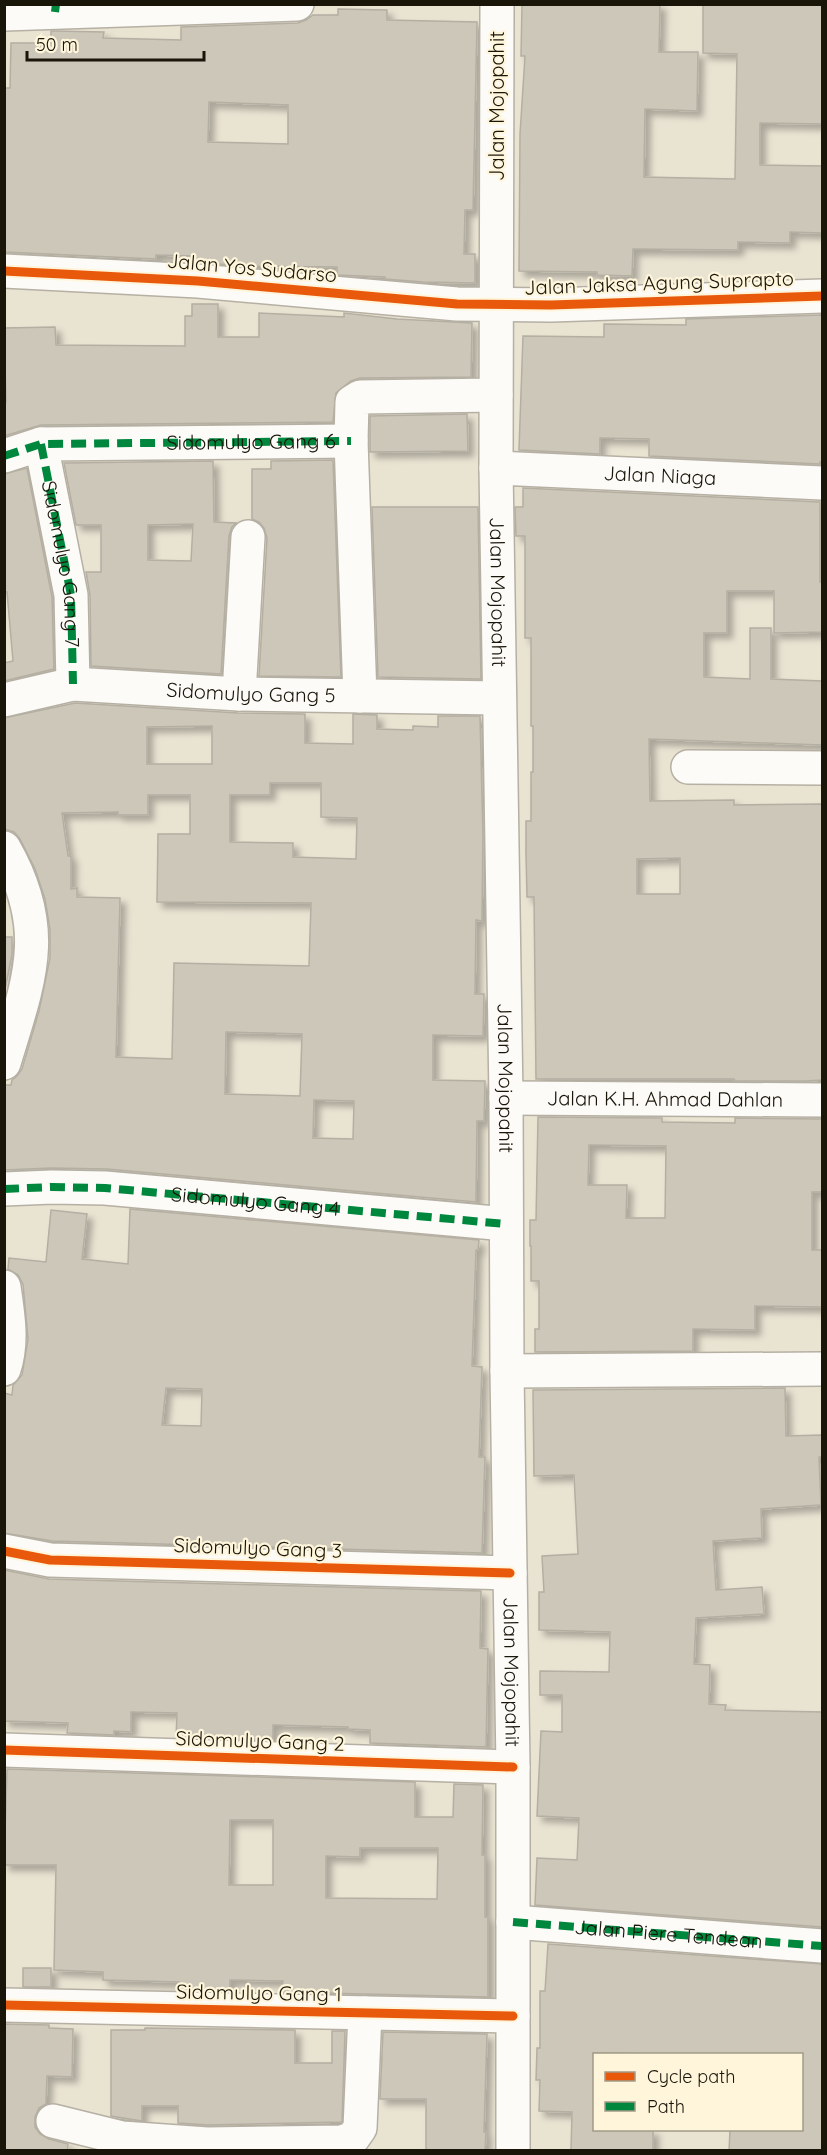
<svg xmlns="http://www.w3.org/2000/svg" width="827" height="2155" font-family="Quicksand,sans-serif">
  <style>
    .building { fill: #ccc7b8; stroke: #b4afa2; stroke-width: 1.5; fill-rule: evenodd; filter: url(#shadow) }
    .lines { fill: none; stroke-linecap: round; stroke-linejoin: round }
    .minor-casing { stroke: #b5b0a3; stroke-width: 36 }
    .major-casing { stroke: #b5b0a3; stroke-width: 36 }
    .minor { stroke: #fcfbf8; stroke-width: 33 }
    .major { stroke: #fcfbf8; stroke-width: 33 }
    .quiet { stroke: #00873e; stroke-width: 8; stroke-dasharray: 15 8; stroke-linecap: butt }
    .cycleway-casing { stroke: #fef5db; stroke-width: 13 }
    .cycleway { stroke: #e8590c; stroke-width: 9 }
    .labels { text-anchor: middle; stroke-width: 4.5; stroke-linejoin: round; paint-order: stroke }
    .street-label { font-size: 20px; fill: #191509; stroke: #fef5db }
  </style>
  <defs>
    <filter id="shadow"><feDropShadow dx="5.5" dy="5.5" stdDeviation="3" flood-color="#0004"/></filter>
  </defs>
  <rect width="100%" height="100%" fill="#e9e3d2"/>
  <path class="building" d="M522,4h138l-1,48h39l-1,59 -52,-2 -1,68 91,2 2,-125 -34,-1v-49h119v120l-62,-1v42l62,1v67l-32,-1v11l-52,-1v8l-105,-1 -1,27 -35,-1v-3l-78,-1 1,-137 5,-78h-4z
    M338,9l49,1v10l90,2 -4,188h-8l-1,44h11v29l-52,-1 -38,-3v-2l-48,-2v-8l-94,-1 -48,-4v-6l-39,-1v4l-152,-7v-164h6l1,-45h40v-12h4l49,1 -1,6 78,2v-13l117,-4 8,-3 7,-5h25zM209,102l79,3v39l-80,-2z
    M192,304h26v33h41v-24l85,4v-4l53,6 75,4 -1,54 -111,1 -9,3 -15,12 -3,29 -292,3 -37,11v-34h2l-2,-74 51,-1 1,18 129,1v-30h7z
    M822,315v147h-2v2l-171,-8v-17l-49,-1v16l-81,-4 4,-114 81,1v-13l82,1v-6z
    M467,414l1,37 -98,1v-36z
    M333,460l8,217 -82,-1 8,-138 -3,-10 -5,-6 -7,-3v-50h19v-8z
    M213,461l1,61 22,1 -4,4 -3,9 -8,138 -130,-8 -1,-71 -4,-23h15v-47h-25l-12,-62zM193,524l-2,37 -43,-1v-35z
    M27,468l25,129 2,72 -50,12v-18l9,-2 -6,-69h-3v-118z
    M523,488l297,14v80h2v50l-48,1v-42h-47v42h-23v44l46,2v-51h21v51l51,2v64l-173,-6 1,62 84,-1v5l88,-1v276l-16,1h-71l-1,-2h-198l-2,-182h-7l-1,-42v-34h5v-49h2v-46h-2v-88h-6v-102h-9l-1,-29h8zM680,858v36h-43v-35z
    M372,507h106l3,172 -103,-2z
    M75,703l163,10 67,1v29l48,1v-30l24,1v14l36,1v-4l25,1v-11h42l3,120 -1,85 -6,-1 -1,74h9l-1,42 -50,-1v45l52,1 -1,40h-7l-1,81 -369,-33 -56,-1 -47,2v-85h7l1,-5 5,-4 5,-7 17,-58 11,-53v-28l-5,-31 -10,-30 -15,-30 -6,-7 -10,-3v-111zM212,726v38h-65v-37zM270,783h51v34l36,1 -1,41 -63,-2v-14l-63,-1v-47h40zM148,795h42v39h-32l-1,68 154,1 -2,63 -135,-3 -2,96 -56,-2 4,-159 -43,-1v-9l-6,1v-33h-3l-6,-43 56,-1v3h30zM226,1032l76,2 -2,62 -75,-2zM314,1100l40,1 -1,38 -40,-1z
    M4,937h8v17l-8,41z
    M538,1117l124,1v4l73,1v-5l87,1v73h-10v58h10v57l-67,-1v24l-62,-1v22l-158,1v-23h4v-48h-8v-35h-1v-26h6zM589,1145l77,1 -1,72h-39l1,-33h-39z
    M130,1209l349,31 -1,10h-2l-4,116 10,1 -3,90h6l-3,96 -430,-12 -48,-8v-140l8,2 1,-10 9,-10 6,-36 -5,-55 -5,-9 -10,-6 1,-11 37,4 5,-52 36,4 -5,45 46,5zM166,1388l36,1 -1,37 -39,-1z
    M785,1388l1,48 36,-1v22h-3l2,48 -60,4 1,29 -49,3 3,49 46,-3 2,27 -68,4 -2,46 16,1 -1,39 17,1 -1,5 97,2v215l-287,-22 2,-47 40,2 2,-42 -42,-2 4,-85 21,1v-37h-22v-24l69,1 1,-40 -71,-2v-38h5l-2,-36 36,-2 -4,-79 -40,1 -1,-86z
    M4,1570l45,9 432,12 -1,57 8,1 -2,98 -116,-4v-13l-22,-1v-2l-75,-2v15l-97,-3 1,-24 -46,-1v20l-17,-1v4l-47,-2 1,-10 -64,-2z
    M7,1769l408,13v35h38l1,-33 29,1 -1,70h3v62h3v80l-206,-5 1,-11 -53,-1v11l-51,-1v-8l-76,-2v-8l-49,-2 2,-105h-52zM230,1820h43v65h-44zM360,1848h78l-1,51 -111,-1v-42l34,1z
    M548,1944l274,20v187h-93l1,-21h71v-75l-207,-2v77h59v21l-82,-1 1,-38 -33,-1 1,-31h-4l1,-32h3v-57h5z
    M23,1968h28v19h-28z
    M4,2024l45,1v3l24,1 -1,48 -25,-1 -1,28 -7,4 -4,9v10l5,7 9,5 19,5 -1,7h-63z
    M145,2028l150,2v33h37v-32h13l-3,91 -134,3 -30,-2v-17h-36v15l-31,-5v-86h34z
    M383,2032l104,2 -3,98h2l-1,19h-59v-52h-46z"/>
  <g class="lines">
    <g class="minor-casing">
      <g id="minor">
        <path d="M4,14l293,-10"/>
        <path d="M4,271l194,10 259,23 94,1 271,-9"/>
        <path id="s1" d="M41,444l30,151 2,89"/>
        <path id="s2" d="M4,456l37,-12 310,-3"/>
        <path id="s3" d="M496,468l326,15"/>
        <path d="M239,694l9,-157"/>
        <path d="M360,696l-9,-255 1,-39 8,-5 136,-2"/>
        <path id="s4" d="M4,700l69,-16 166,10 260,4"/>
        <path d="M688,767l134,1"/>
        <path d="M4,848c47,82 25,132 0,215"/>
        <path id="s5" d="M506,1098l316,2"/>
        <path d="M4,1189l48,-2 53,1 401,36"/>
        <path d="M4,1287c4,27 9,56 0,82"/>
        <path d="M507,1371l315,-2"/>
        <path d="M4,1551l46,9 460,13"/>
        <path d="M4,1750l509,17"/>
        <path id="s6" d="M513,1922l309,24"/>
        <path d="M4,2005l509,11"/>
        <path d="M53,2121l69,17 85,6 135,-2 11,-4 7,-10 5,-115"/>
      </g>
    </g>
    <g class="major-casing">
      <g id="major">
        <path id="s7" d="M497,4l-1,464 10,630 1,273 6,396v383"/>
      </g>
    </g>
    <use href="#minor" class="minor"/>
    <use href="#major" class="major"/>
    <g class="quiet">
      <path d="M55,12l1,-8"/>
      <path d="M41,444l30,151 2,89"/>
      <path d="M4,456l37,-12 310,-3"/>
      <path id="s8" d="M4,1189l48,-2 53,1 401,36"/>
      <path d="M513,1922l309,24"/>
    </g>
    <g class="cycleway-casing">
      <path id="cycleway" d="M4,271l194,10 259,23 94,1 271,-9
        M4,1551l46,9 460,13
        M4,1750l509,17
        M4,2005l509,11"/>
    </g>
    <use href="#cycleway" class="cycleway"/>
  </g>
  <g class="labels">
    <g class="street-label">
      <text transform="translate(497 106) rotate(-90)" y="7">Jalan Mojopahit</text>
      <text transform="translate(252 268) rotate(5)" y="7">Jalan Yos Sudarso</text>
      <text transform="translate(659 283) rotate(-2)" y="7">Jalan Jaksa Agung Suprapto</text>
      <text dy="7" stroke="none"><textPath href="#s2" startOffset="249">Sidomulyo Gang 6</textPath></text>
      <text dy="7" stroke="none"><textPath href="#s3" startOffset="164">Jalan Niaga</textPath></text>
      <text dy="7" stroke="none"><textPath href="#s1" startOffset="122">Sidomulyo Gang 7</textPath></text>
      <text dy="7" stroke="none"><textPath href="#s7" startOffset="588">Jalan Mojopahit</textPath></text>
      <text dy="7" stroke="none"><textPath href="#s4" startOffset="249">Sidomulyo Gang 5</textPath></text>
      <text dy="7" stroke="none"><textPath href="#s7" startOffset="1074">Jalan Mojopahit</textPath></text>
      <text dy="7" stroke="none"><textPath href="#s5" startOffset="159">Jalan K.H. Ahmad Dahlan</textPath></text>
      <text dy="7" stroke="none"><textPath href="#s8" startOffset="252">Sidomulyo Gang 4</textPath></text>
      <text transform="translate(258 1548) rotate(2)" y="7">Sidomulyo Gang 3</text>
      <text dy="7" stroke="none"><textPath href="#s7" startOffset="1668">Jalan Mojopahit</textPath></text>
      <text transform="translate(260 1741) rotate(2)" y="7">Sidomulyo Gang 2</text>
      <text dy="7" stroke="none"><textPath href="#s6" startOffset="156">Jalan Piere Tendean</textPath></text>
      <text transform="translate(259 1993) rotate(1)" y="7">Sidomulyo Gang 1</text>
    </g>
  </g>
  <rect width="827" height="2155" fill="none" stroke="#191509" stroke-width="12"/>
  <rect x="593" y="2053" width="210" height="78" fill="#fef5db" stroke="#a29b87" stroke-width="1.5"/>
  <rect x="605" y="2072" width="30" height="9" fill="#e8590c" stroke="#a29b87" stroke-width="1.5"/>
  <text x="647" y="2083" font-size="18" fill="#191509">Cycle path</text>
  <rect x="605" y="2102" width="30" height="9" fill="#00873e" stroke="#a29b87" stroke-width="1.5"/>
  <text x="647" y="2113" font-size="18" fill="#191509">Path</text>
  <path d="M27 51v9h177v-9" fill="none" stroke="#191509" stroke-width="3"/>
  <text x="36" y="51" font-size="18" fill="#191509" stroke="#fef5db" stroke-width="4.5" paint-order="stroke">50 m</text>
</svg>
